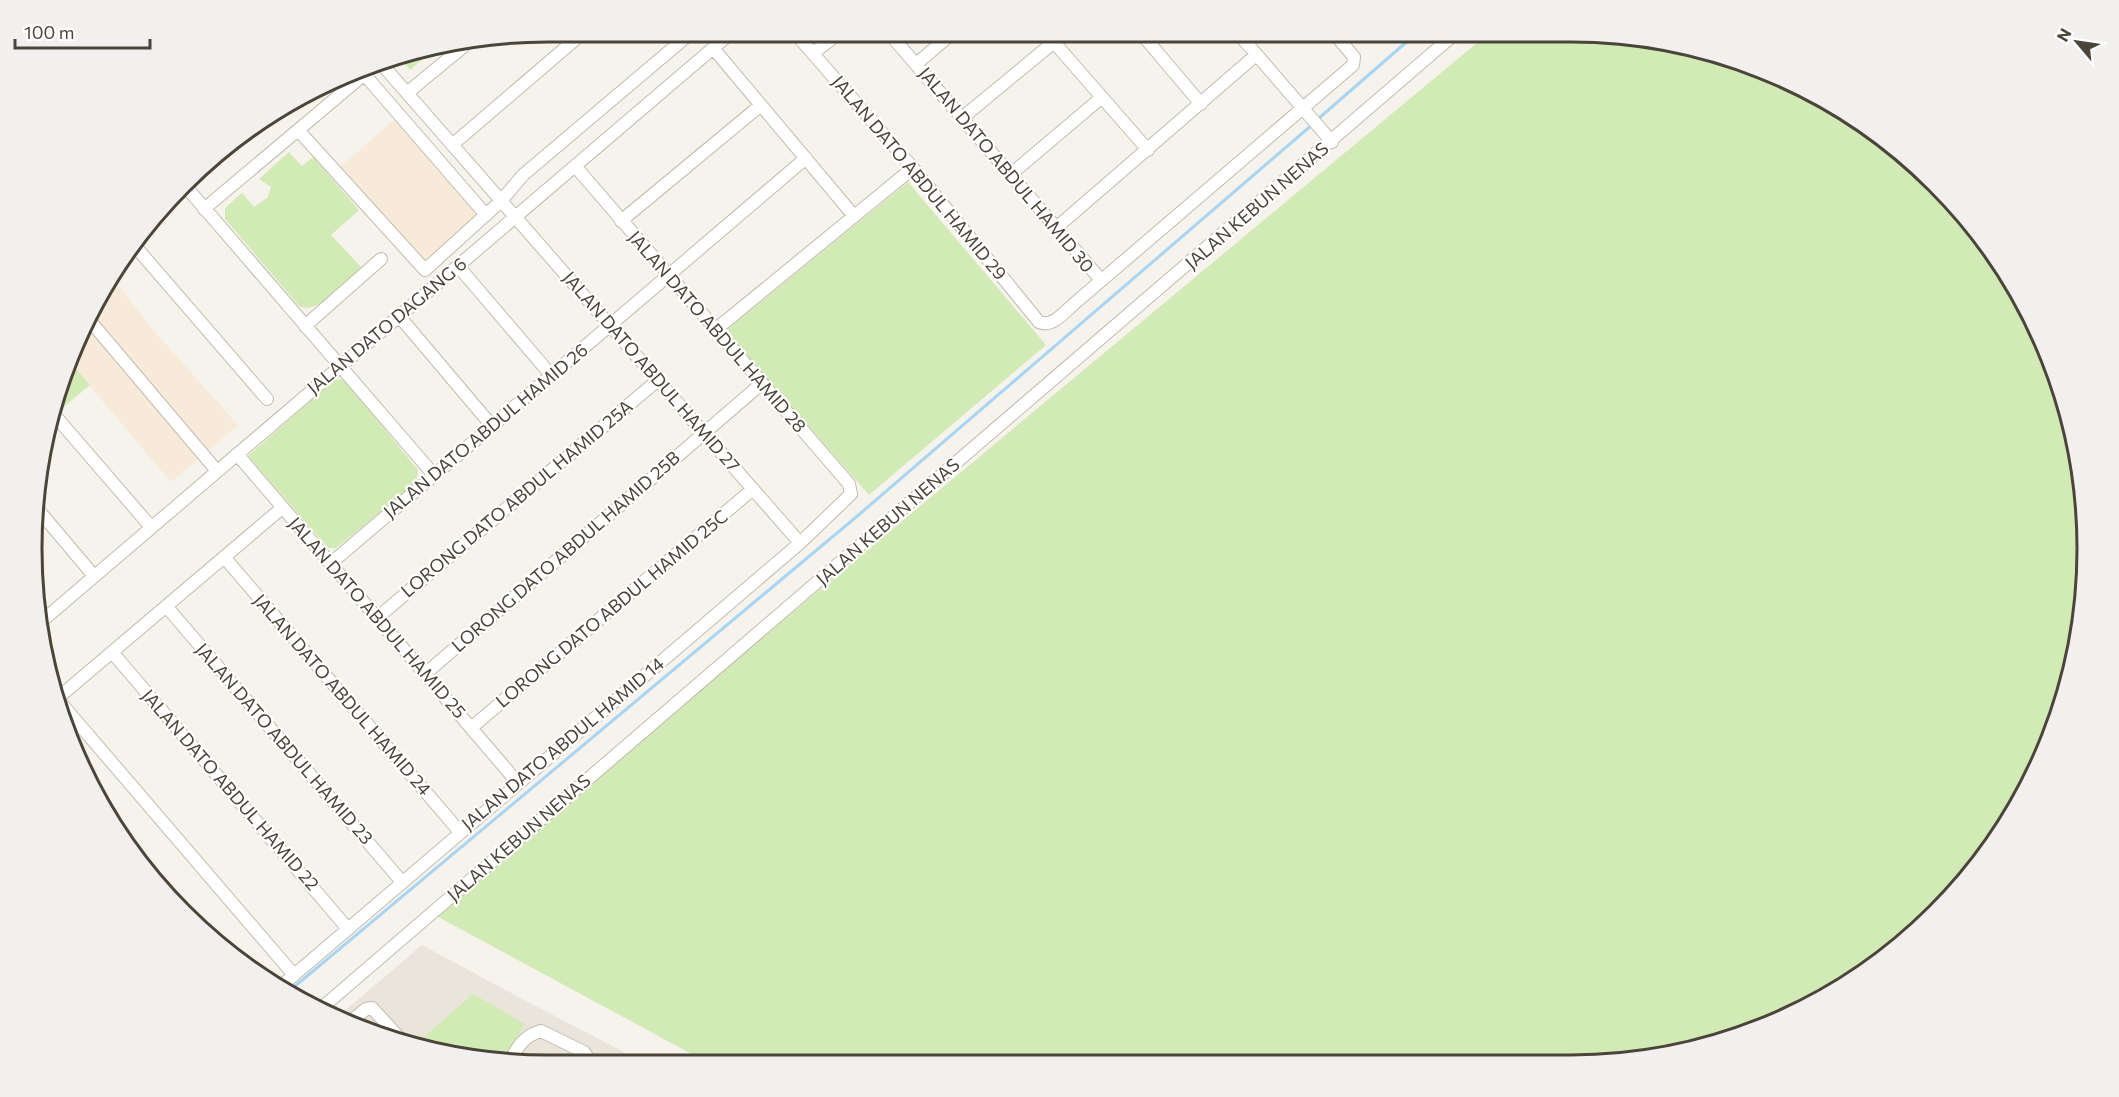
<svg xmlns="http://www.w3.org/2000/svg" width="2119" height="1097" font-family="Commissioner,sans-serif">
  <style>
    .residential { fill: #eae5da }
    .commercial { fill: #f7ead8 }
    .green { fill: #d2eab5 }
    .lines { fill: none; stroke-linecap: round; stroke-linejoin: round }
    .stream { stroke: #a9d4f2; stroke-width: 3 }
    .minor-casing { stroke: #c2bbae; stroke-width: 14 }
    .minor { stroke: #fff; stroke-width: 12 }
    .labels { text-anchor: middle; stroke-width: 4.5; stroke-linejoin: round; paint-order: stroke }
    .street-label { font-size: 18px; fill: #4b4439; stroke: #fff }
    .rim { fill: none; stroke: #4b4439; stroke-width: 3 }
  </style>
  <rect width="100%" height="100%" fill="#f6f3ec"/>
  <path class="residential" d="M422,945l104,56 121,63h-132l-100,-16 -79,-30z"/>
  <path class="commercial" d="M397,117l85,98 -58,50 -86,-96z
    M112,277l41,53 85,95 -67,57 -99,-117z"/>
  <path class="green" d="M1490,32l114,1 101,16 94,36 86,54 74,69 59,82 42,93 23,98 3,102 -16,100 -36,94 -75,113 -101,88 -90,48 -130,35 -928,3 -279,-151z
    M432,51l-22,19 -11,-14z
    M289,152l13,14 11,-9 46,53 -28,25 30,32c-15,14 -39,46 -61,40l-75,-88v-11l17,-15 12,14 14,-10 3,-10 -12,-8z
    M908,182l138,163 -177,150 -144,-164z
    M72,364l18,21 -30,25 -6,-6z
    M344,379l74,91 -2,13 -80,65h-8l-80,-92 86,-76z
    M473,994l52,30 -22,38 -81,-13 -5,-6z"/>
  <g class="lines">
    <path class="stream" d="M1318,119l100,-87
      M288,992l567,-474 458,-394"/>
    <g class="minor-casing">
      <path id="minor" d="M794,32l119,136 126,154c14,6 26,-11 36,-19l278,-238 1,-8 -21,-25
        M888,32l213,248
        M1045,32l103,118
        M1140,32l61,72
        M1237,32l95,110
        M713,48l141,168
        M813,53l28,-21
        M379,61l421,482
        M916,64l38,-32
        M364,74l122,141
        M407,93l57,-47
        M962,118l92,-76
        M298,130l127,140 76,-69 22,-26 169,-143
        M452,145l132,-113
        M1010,175l91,-77
        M187,188l247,287
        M204,209l175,-147
        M621,221l140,-116
        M1056,228l200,-173
        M134,245l133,154
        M458,266l93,109
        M399,316l93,110
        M91,322l126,149
        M305,326l76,-67
        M715,330l198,-162
        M51,411l100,116
        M237,454l281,329
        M40,512l54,64
        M224,557l236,275
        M330,564l476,-406
        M166,606l236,276
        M377,618l281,-238
        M42,621l690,-589
        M112,652l236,277
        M425,674l336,-290
        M59,697l223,-189
        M60,702l234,273
        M471,728l282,-239
        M280,987l520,-444 51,-49 -2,-10 -274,-318
        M318,1011l1139,-979
        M349,1023l17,-14 6,-1 34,37
        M509,1063c8,-15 14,-27 32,-32l43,21 8,12"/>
    </g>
    <use href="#minor" class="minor"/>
  </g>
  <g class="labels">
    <g class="street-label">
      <text transform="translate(1006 170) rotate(50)" y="6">JALAN DATO ABDUL HAMID 30</text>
      <text transform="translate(919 178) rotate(50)" y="6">JALAN DATO ABDUL HAMID 29</text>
      <text transform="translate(1257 206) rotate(-41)" y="6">JALAN KEBUN NENAS</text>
      <text transform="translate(387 326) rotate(-40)" y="6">JALAN DATO DAGANG 6</text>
      <text transform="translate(717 332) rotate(49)" y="6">JALAN DATO ABDUL HAMID 28</text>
      <text transform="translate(651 372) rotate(49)" y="6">JALAN DATO ABDUL HAMID 27</text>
      <text transform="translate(486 431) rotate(-40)" y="6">JALAN DATO ABDUL HAMID 26</text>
      <text transform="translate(517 499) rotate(-40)" y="6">LORONG DATO ABDUL HAMID 25A</text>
      <text transform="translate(888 522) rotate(-41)" y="6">JALAN KEBUN NENAS</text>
      <text transform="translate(566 552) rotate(-41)" y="6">LORONG DATO ABDUL HAMID 25B</text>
      <text transform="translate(612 609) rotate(-40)" y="6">LORONG DATO ABDUL HAMID 25C</text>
      <text transform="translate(377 618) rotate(49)" y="6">JALAN DATO ABDUL HAMID 25</text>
      <text transform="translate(342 695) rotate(49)" y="6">JALAN DATO ABDUL HAMID 24</text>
      <text transform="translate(284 744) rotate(49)" y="6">JALAN DATO ABDUL HAMID 23</text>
      <text transform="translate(563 744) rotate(-40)" y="6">JALAN DATO ABDUL HAMID 14</text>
      <text transform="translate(230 790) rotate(49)" y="6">JALAN DATO ABDUL HAMID 22</text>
      <text transform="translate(519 838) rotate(-41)" y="6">JALAN KEBUN NENAS</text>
    </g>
  </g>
  <path d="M0 0H2119V1097H0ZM548 42H1571A506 506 0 0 1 2077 548V549A506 506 0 0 1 1571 1055H548A506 506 0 0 1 42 549V548A506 506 0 0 1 548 42Z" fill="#f1f0ef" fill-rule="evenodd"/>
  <path class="rim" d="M548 42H1571A506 506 0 0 1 2077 548V549A506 506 0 0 1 1571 1055H548A506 506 0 0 1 42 549V548A506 506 0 0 1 548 42Z"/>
  <g transform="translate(2077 42) rotate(299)" stroke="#ffffff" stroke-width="4.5" paint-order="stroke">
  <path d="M0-4.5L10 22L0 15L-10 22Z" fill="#4b4439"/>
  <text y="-9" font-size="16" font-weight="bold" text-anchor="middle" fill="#4b4439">N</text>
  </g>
  <path d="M15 39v9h135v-9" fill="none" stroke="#4b4439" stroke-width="3"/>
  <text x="24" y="39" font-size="18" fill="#4b4439" stroke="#ffffff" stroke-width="4.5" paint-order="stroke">100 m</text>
</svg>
